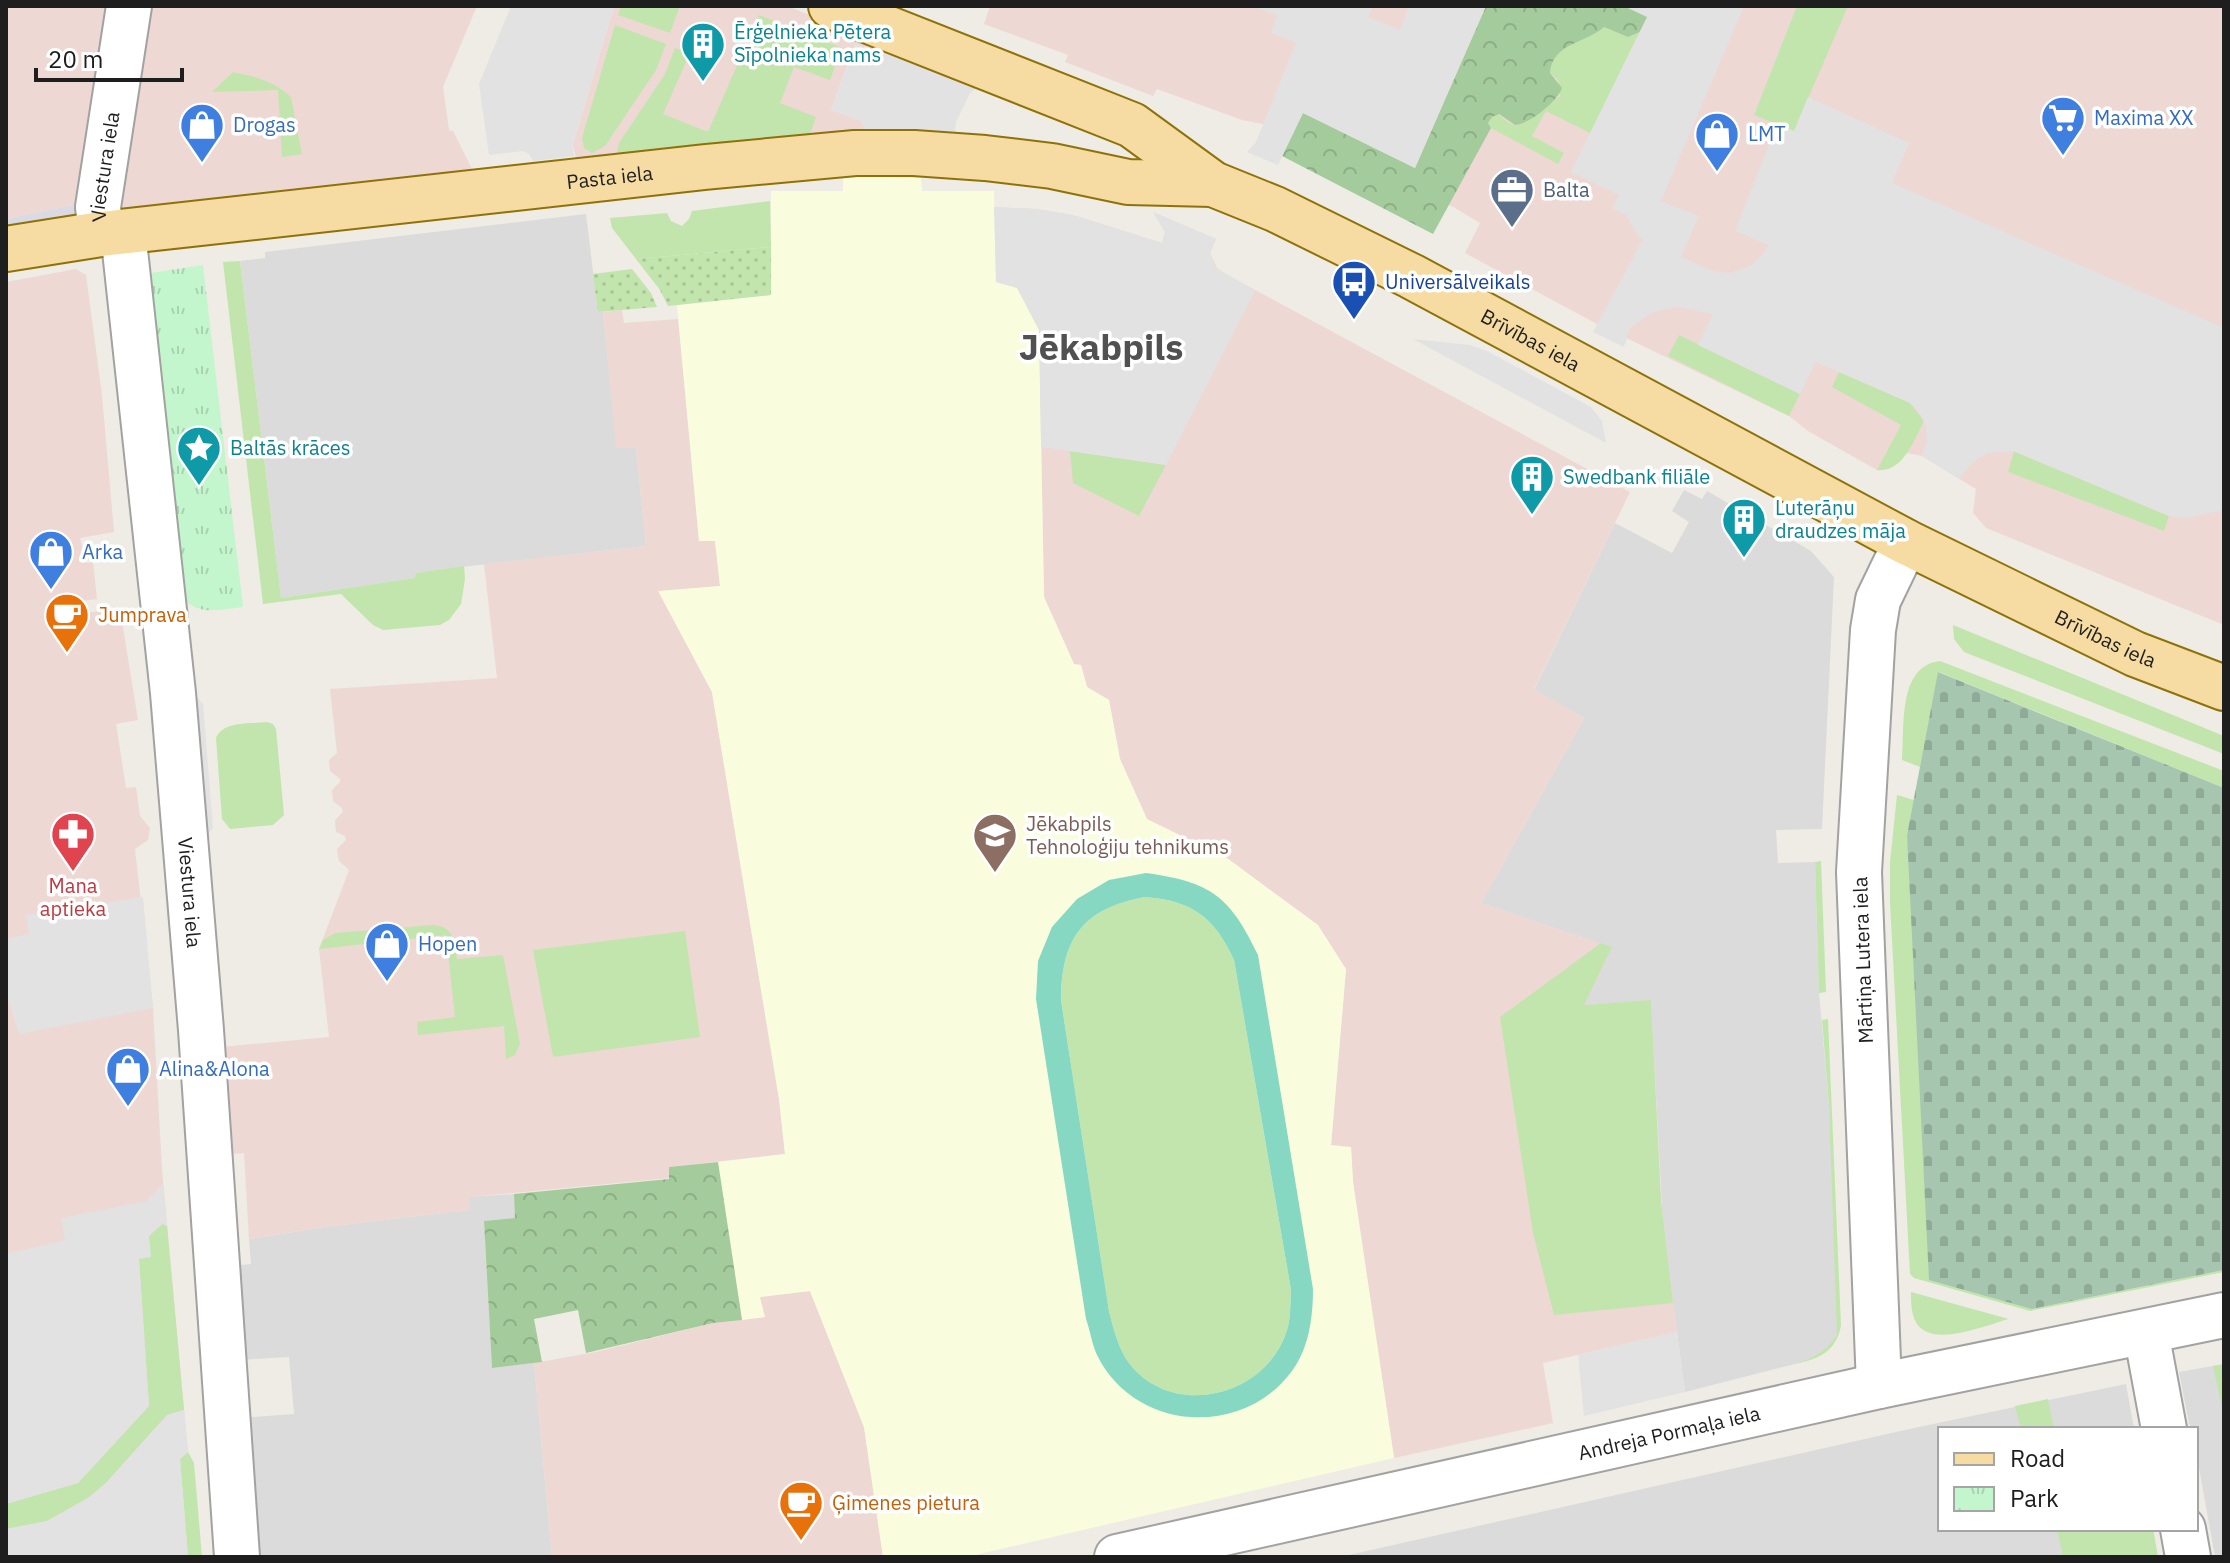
<svg xmlns="http://www.w3.org/2000/svg" width="2230" height="1563" font-family="'IBM Plex Sans',sans-serif">
  <style>
    .residential { fill: #dcdbdb }
    .commercial { fill: #eed8d4 }
    .education { fill: #f9fdde }
    .grass { fill: #c2e5ad }
    .forest { fill: url(#forest-crowns) }
    .cemetery { fill: url(#cemetery-stones) }
    .park { fill: url(#park-tufts) }
    .garden { fill: url(#garden-dots) }
    .pitch { fill: #87d8c3; fill-rule: evenodd }
    .parking { fill: #e2e2e2 }
    .plaza { fill: #dad9e4 }
    .lines { fill: none; stroke-linecap: round; stroke-linejoin: round }
    .minor-casing { stroke: #a2a2a2; stroke-width: 48 }
    .major-casing { stroke: #8e7209; stroke-width: 48 }
    .minor { stroke: #fff; stroke-width: 44 }
    .major { stroke: #f6dca2; stroke-width: 44 }
    .labels { text-anchor: middle; stroke-width: 7; stroke-linejoin: round; paint-order: stroke }
    .culture-label { font-size: 20px; fill: #0d838f; stroke: #fff; text-anchor: start }
    .shop-label { font-size: 20px; fill: #366cbe; stroke: #fff; text-anchor: start }
    .street-label { font-size: 20px; fill: #1e1e1e; stroke: #fff }
    .service-label { font-size: 20px; fill: #4e5e75; stroke: #fff; text-anchor: start }
    .transit-label { font-size: 20px; fill: #164399; stroke: #fff; text-anchor: start }
    .food-label { font-size: 20px; fill: #c56008; stroke: #fff; text-anchor: start }
    .education-label { font-size: 20px; fill: #785e54; stroke: #fff; text-anchor: start }
    .health-label { font-size: 20px; fill: #be3a42; stroke: #fff }
    .town-label { font-size: 36px; font-weight: bold; fill: #515151; stroke: #fff }
  </style>
  <defs>
    <pattern id="forest-crowns" width="20" height="18" patternUnits="userSpaceOnUse" patternTransform="scale(2)"><rect width="20" height="18" fill="#a4cb9b"/><path d="M2 6a3 3 0 1 1 6 0M12 15a3 3 0 1 1 6 0" fill="none" stroke="#8dae85"/></pattern>
    <pattern id="cemetery-stones" width="16" height="16" patternUnits="userSpaceOnUse" patternTransform="scale(2)"><rect width="16" height="16" fill="#a7c6af"/><path d="M2 7V4a2 2 0 0 1 4 0v3zM10 15v-3a2 2 0 0 1 4 0v3z" fill="#8faa96"/></pattern>
    <pattern id="park-tufts" width="24" height="20" patternUnits="userSpaceOnUse" patternTransform="scale(2)"><rect width="24" height="20" fill="#c4f6ce"/><path d="M3 7l-1-3M5 7V3M7 7l1-3M15 17l-1-3M17 17v-4M19 17l1-3" fill="none" stroke="#a8d2b0"/></pattern>
    <pattern id="garden-dots" width="8" height="8" patternUnits="userSpaceOnUse" patternTransform="scale(2)"><rect width="8" height="8" fill="#c2e5ad"/><path d="M2 2h.1M6 6h.1" fill="none" stroke="#a6c494" stroke-width="1.8" stroke-linecap="round"/></pattern>
  </defs>
  <rect width="100%" height="100%" fill="#eeece4"/>
  <path class="residential" d="M586,214l12,98h5l14,136 19,-1 10,99 -194,22 -36,5v5l-135,20 -41,-337 25,-3v-6z
    M1684,490l18,9 5,-8 104,60 23,26 -12,252 -46,1 2,33 37,-1 4,131 10,112 9,195 -1,34 -6,11 -10,9 -26,10 -110,28 -22,-165 -12,-226 -68,4 28,-58 -130,-44 103,-185 -50,-28 81,-167 57,30 17,-31 -17,-11z
    M514,1194l2,24 -32,3 8,146 42,-4 18,194h-296l-15,-139 53,-4 -5,-57 -52,3 -5,-94 19,-2 -2,-25 75,-12 145,-17v-13z
    M2224,1364v193h-9l-19,-106v-22h-4l-3,-6 -10,-51z
    M2126,1384l8,45h-194v100h213l5,28h-818l574,-129z"/>
  <path class="commercial" d="M6,6h105l-28,197 -77,16z
    M146,6h331l-34,81 6,43 4,1 24,48 -364,33z
    M614,6h173l105,41 -8,7 -29,-10 -24,66 30,11 3,7 -3,4 -284,30 -4,-17z
    M990,6h1234v619l-238,-97 -13,-15 3,-24 -54,-33 -15,-3 -18,16 -12,1 -69,-39 -19,-15 -192,-92 -132,-71 15,-30 -25,-15 -160,-78 -53,-10 -85,-31 -4,7 -88,-34 3,-7 -84,-31z
    M994,207l42,2 37,6 89,28 3,-11 -12,-20 63,27 -6,14 8,17 412,222 -96,197 50,29 -103,185 131,44 -28,58 67,-5 10,201 16,131 -134,31 10,60 -159,35 -41,-276 -2,-34 -20,-2 15,-177 -199,-150 -27,-60 -11,-59 -22,-13 -6,-22 -7,-1 -30,-67 -5,-267z
    M76,269l10,6 16,120 12,137 -34,6 6,25 7,-1 4,37 -15,2 1,12 37,-4 18,111 -22,4 10,64 10,-1 4,29 10,12 -2,12 -13,9 18,159 9,161 26,283 -8,7 8,98h-182v-1275z
    M622,310l2,13 54,-4 21,221 16,1 5,45 -61,6 53,100 67,407 6,55 -116,13 1,11 -200,19v13l-146,17 -75,12 -5,-86 -14,1 -9,-107 108,-10 -10,-88 30,-79 -10,-9 -2,-12 9,-9 -1,-4 -9,-4 -1,-12 8,-8 -1,-4 -9,-7 -1,-11 8,-8v-3l-10,-8 -1,-11 8,-7 -7,-64 167,-11 -13,-114 162,-18 -10,-98h-20l-13,-136z
    M810,1291l54,136 19,130h-331l-18,-194 62,-11 117,-29 51,-6 -5,-20z"/>
  <path class="education" d="M843,176l78,2 1,13h72l2,91 21,6 22,42 5,267 30,67 7,1 6,22 22,13 11,59 27,60 80,39 91,67 28,44 -15,176 20,2 2,35 41,276 -428,99h-83l-19,-130 -54,-136 -50,6 5,20 -23,3 -24,-158 67,-8 -6,-55 -67,-407 -54,-101 62,-5 -5,-45h-16l-22,-236 94,-10v-104h72z"/>
  <path class="grass" d="M621,6h59l-10,27 -52,-18z
    M1797,6h51l-54,125 -40,-16z
    M759,15l83,33 -12,32 -36,-13 -14,36 36,14 -8,23 -193,23 4,-20 46,-69 10,-26 15,5 -27,61 45,18z
    M615,25l51,19 -10,26 -51,76 -13,7 -8,-5 -2,-10z
    M1604,27l24,10 12,-5 -50,101 -44,-22 -14,25 32,17 -6,11 -67,-36 -3,-5 4,-6 6,-3c23,22 26,7 45,-6 6,-4 11,-7 17,-12l-2,-16 -8,-7c2,-30 37,-30 54,-46z
    M233,72c21,4 43,10 58,25l11,57 -20,3 -4,-67 -66,2z
    M770,201l1,46 -135,12 -24,-31 -2,-10 57,-5 4,8 11,5 7,-7 3,-8z
    M240,261l41,337 134,-20 1,-5 48,-7 1,13 -4,25 -12,16 -9,5 -57,5 -10,-5 -32,-31 -78,10 -40,-342z
    M1679,335l121,59 -11,22 -121,-60z
    M1839,372l71,31 14,18c-10,19 -21,52 -47,49l24,-45 -69,-38z
    M1070,451l96,14 -27,51 -66,-33z
    M2014,451l155,65 -5,15 -156,-59z
    M1953,625l271,111v18l-260,-102 -10,-13z
    M1940,661l284,110v17l-285,-116 -19,95 -18,-7c3,-32 -5,-94 38,-99z
    M267,722l6,2 3,5 8,86 -11,10 -43,4 -8,-10 -6,-81c7,-17 34,-14 51,-16z
    M1897,795l17,5 -7,35 125,474 192,-39v2l-194,39 -116,-33 -4,-4 -20,-371v-41z
    M1821,861l5,131 -7,1 -4,-131z
    M1145,897c48,4 69,20 89,63l57,330c-1,14 0,30 -5,43 -21,62 -108,85 -153,35 -14,-16 -19,-37 -24,-57l-48,-311c1,-63 22,-91 84,-103z
    M433,925c22,2 21,16 24,34l46,-4 17,89 -5,11 -9,4 -2,-33 -86,9 -1,-13 38,-5 -9,-82 -127,14 4,-9 12,-7z
    M685,931l15,106 -147,20 -20,-107z
    M1601,943l11,4 -28,58 67,-5 10,201 12,102 -119,12 -21,-82 -33,-216z
    M1828,1019l13,306c-4,26 -22,34 -46,39 19,-7 32,-12 42,-30l-8,-229 -7,-85z
    M164,1223l3,3 17,184 -17,5 -61,68 -18,15 -41,23 -41,8v-25l72,-21 71,-77 -10,-147 10,-23z
    M1911,1292l98,27c-23,6 -75,29 -92,5 -6,-9 -6,-22 -6,-32z
    M2224,1364v53l-11,-51z
    M2048,1399l6,30h-33l-6,-23z
    M188,1452l6,11 8,94h-14l-8,-98z
    M2057,1529h96l5,28h-95z"/>
  <path class="forest" d="M1486,6h138l24,11 -8,15 -12,5 -24,-10c-17,16 -52,16 -54,46l12,15c-4,13 -34,37 -47,37l-16,-11 -7,3 -4,6 3,5 -58,106 -151,-78 21,-43 112,55z
    M718,1162l24,158 -29,3 -127,30 -8,-43 -44,9 8,43 -50,6 -8,-147 31,-3 -1,-24 155,-15v-12z"/>
  <path class="cemetery" d="M1938,672l286,116v482l-192,39 -103,-29 -22,-445z"/>
  <path class="park" d="M203,265l40,342c-22,2 -46,10 -60,-10l-32,-324z"/>
  <path class="garden" d="M771,247v48l-103,11 -8,-16 -24,-31z
    M632,269l19,24 6,14 -59,5 -5,-38z"/>
  <path class="pitch" d="M1146,873c65,9 84,23 112,82l55,334c0,28 -4,59 -21,82 -50,68 -158,60 -195,-16 -5,-11 -7,-25 -11,-36l-50,-320 2,-38 14,-34 25,-28 32,-19zM1145,897c48,4 69,20 89,63l57,330c-1,14 0,30 -5,43 -21,62 -108,85 -153,35 -14,-16 -19,-37 -24,-57l-48,-311c1,-63 22,-91 84,-103z"/>
  <path class="parking" d="M511,6h103l-41,139 1,11 -41,5 -4,-7 -6,-3 -34,4 -10,-71z
    M1251,6h122l-5,11 32,13 9,-24h77l-71,162 -112,-55 -25,52 -31,-13 9,-10 40,-99 -25,-10 6,-18z
    M1624,6h120l-83,195 38,15 -18,41 32,14 17,2 20,-7 14,-13 4,-8 -33,-14 42,-107 17,7 14,-34 101,46 -17,40 332,145v182l-37,8 -18,-2 -156,-65 -26,2 -14,9 -14,17 -37,-23 5,-15 -1,-14 -5,-12 -11,-12 -94,-41 -16,32 -102,-49 15,-31 -36,-7 -26,6 -21,15 -6,19 -31,-15 50,-93 -5,-3 -12,-21 -14,-7 7,-13 -48,-23 76,-155z
    M855,44l25,9 11,-2 89,35 -10,7 -14,29 -1,8 4,7 -98,-5 3,-4 -3,-7 -30,-11z
    M994,207l42,2 37,6 89,28 3,-11 -12,-20 63,27 -6,14 5,14 40,24 -89,174 -125,-18 -2,-117 -22,-42 -21,-6z
    M1413,339l57,6 17,6 104,56 11,14 4,22z
    M192,691l11,13 10,124 -11,14z
    M143,897l10,111 -134,26 -13,-42v-53l23,-5 -3,-19z
    M163,1184l4,42 -5,-2 -13,12 2,21 -12,2 10,147 -71,77 -72,21v-250l59,-14 -4,-22 85,-17z
    M1677,1332l8,60 -101,24 -6,-61z
    M184,1410l4,42 -8,7 8,98h-182v-28l41,-8 41,-23 18,-15 61,-68z"/>
  <path class="plaza" d="M83,203l-7,14 -70,18v-16z"/>
  <g class="lines">
    <g class="minor-casing">
      <g id="minor">
        <path id="s1" d="M123,232l50,461 28,337 36,527"/>
        <path id="s2" d="M101,234l-3,-27 31,-201"/>
        <path d="M2146,1332l18,97"/>
        <path d="M1879,1386l-20,-514 14,-242 5,-30 28,-58"/>
        <path d="M2183,1529l5,28"/>
        <path id="s3" d="M1117,1557l762,-171 345,-71"/>
      </g>
    </g>
    <g class="major-casing">
      <g id="major">
        <path id="s4" d="M831,6l301,119 81,59 62,25 136,67 495,266 229,112 89,34"/>
        <path id="s5" d="M6,249l95,-15 604,-67 150,-14h59l71,5 67,8 76,16 85,2"/>
      </g>
    </g>
    <use href="#minor" class="minor"/>
    <use href="#major" class="major"/>
  </g>
  <defs>
    <g id="building-pin" transform="scale(2.3)"><path d="M0 17L-7.5 6A9.5 9.5 0 1 1 7.5 6Z" fill="#0f9aa8" stroke="#fff"/><path d="M-4-6H4V6H1V3H-1V6H-4ZM-2.5-4.3h1.7v1.8h-1.7ZM.8-4.3h1.7v1.8H.8ZM-2.5-1h1.7V.8h-1.7ZM.8-1h1.7V.8H.8Z" fill="#fff"/></g>
    <g id="supermarket-pin" transform="scale(2.3)"><path d="M0 17L-7.5 6A9.5 9.5 0 1 1 7.5 6Z" fill="#3f7fe0" stroke="#fff"/><path d="M-6-5.5h2.5l.6 2H6L4.5 2H-2.5L-4.4-4H-6ZM-1.5 3.2a1.3 1.3 0 1 0 .1 0ZM3 3.2a1.3 1.3 0 1 0 .1 0Z" fill="#fff"/></g>
    <g id="shop-pin" transform="scale(2.3)"><path d="M0 17L-7.5 6A9.5 9.5 0 1 1 7.5 6Z" fill="#3f7fe0" stroke="#fff"/><path d="M-5-2.5h2.3a2.7 3.5 0 0 1 5.4 0H5L5.5 6h-11ZM-1.5-2.5h3a1.5 2.3 0 0 0-3 0Z" fill="#fff"/></g>
    <g id="office-pin" transform="scale(2.3)"><path d="M0 17L-7.5 6A9.5 9.5 0 1 1 7.5 6Z" fill="#5c6f8a" stroke="#fff"/><path d="M-6-3h4V-5.5h4V-3h4V5H-6ZM-1-4.5V-3h2v-1.5ZM-6 0V1H6V0Z" fill="#fff"/></g>
    <g id="bus-pin" transform="scale(2.3)"><path d="M0 17L-7.5 6A9.5 9.5 0 1 1 7.5 6Z" fill="#1a4fb4" stroke="#fff"/><path d="M-5-6H5V4H4V6H2V4H-2V6H-4V4H-5ZM-3.5-4V0h7V-4ZM-3.5 1.2v1.5H-2V1.2ZM2 1.2v1.5H3.5V1.2Z" fill="#fff"/></g>
    <g id="sight-pin" transform="scale(2.3)"><path d="M0 17L-7.5 6A9.5 9.5 0 1 1 7.5 6Z" fill="#0f9aa8" stroke="#fff"/><path d="M0-6L1.8-2.2L6-1.7L2.9 1.2L3.7 5.4L0 3.3L-3.7 5.4L-2.9 1.2L-6-1.7L-1.8-2.2Z" fill="#fff"/></g>
    <g id="cafe-pin" transform="scale(2.3)"><path d="M0 17L-7.5 6A9.5 9.5 0 1 1 7.5 6Z" fill="#e8710a" stroke="#fff"/><path d="M-5.5-4.5H6V0H3Q3 3.5 0 3.5H-2.5Q-5.5 3.5-5.5 0ZM3-3.2v2h1.7v-2ZM-6 4.5H4V6H-6Z" fill="#fff"/></g>
    <g id="pharmacy-pin" transform="scale(2.3)"><path d="M0 17L-7.5 6A9.5 9.5 0 1 1 7.5 6Z" fill="#e0444e" stroke="#fff"/><path d="M-2-6h4v4h4v4h-4v4h-4v-4h-4v-4h4Z" fill="#fff"/></g>
    <g id="school-pin" transform="scale(2.3)"><path d="M0 17L-7.5 6A9.5 9.5 0 1 1 7.5 6Z" fill="#8d6e63" stroke="#fff"/><path d="M0-5L7-2L0 1L-7-2ZM-4 1L0 2.5L4 1V4Q0 6-4 4Z" fill="#fff"/></g>
  </defs>
  <g fill-rule="evenodd">
    <use href="#building-pin" x="703" y="44"/>
    <use href="#supermarket-pin" x="2063" y="118"/>
    <use href="#shop-pin" x="202" y="125"/>
    <use href="#shop-pin" x="1717" y="134"/>
    <use href="#office-pin" x="1512" y="190"/>
    <use href="#bus-pin" x="1354" y="282"/>
    <use href="#sight-pin" x="199" y="448"/>
    <use href="#building-pin" x="1532" y="477"/>
    <use href="#building-pin" x="1744" y="520"/>
    <use href="#shop-pin" x="51" y="552"/>
    <use href="#cafe-pin" x="67" y="615"/>
    <use href="#pharmacy-pin" x="73" y="834"/>
    <use href="#school-pin" x="995" y="835"/>
    <use href="#shop-pin" x="387" y="944"/>
    <use href="#shop-pin" x="128" y="1069"/>
    <use href="#cafe-pin" x="801" y="1503"/>
  </g>
  <g class="labels">
    <g class="culture-label">
      <text x="734" y="39">Ērģelnieka Pētera<tspan x="734" dy="23">Sīpolnieka nams</tspan></text>
      <text x="230" y="455">Baltās krāces</text>
      <text x="1563" y="484">Swedbank filiāle</text>
      <text x="1775" y="515">Luterāņu<tspan x="1775" dy="23">draudzes māja</tspan></text>
    </g>
    <g class="shop-label">
      <text x="2094" y="125">Maxima XX</text>
      <text x="233" y="132">Drogas</text>
      <text x="1748" y="141">LMT</text>
      <text x="82" y="559">Arka</text>
      <text x="418" y="951">Hopen</text>
      <text x="159" y="1076">Alina&amp;Alona</text>
    </g>
    <g class="street-label">
      <text dy="7" stroke="none"><textPath href="#s2" startOffset="68">Viestura iela</textPath></text>
      <text dy="7" stroke="none"><textPath href="#s5" startOffset="608">Pasta iela</textPath></text>
      <text dy="7" stroke="none"><textPath href="#s4" startOffset="778">Brīvības iela</textPath></text>
      <text dy="7" stroke="none"><textPath href="#s4" startOffset="1426">Brīvības iela</textPath></text>
      <text dy="7" stroke="none"><textPath href="#s1" startOffset="664">Viestura iela</textPath></text>
      <text transform="translate(1863 960) rotate(-92)" y="7">Mārtiņa Lutera iela</text>
      <text dy="7" stroke="none"><textPath href="#s3" startOffset="566">Andreja Pormaļa iela</textPath></text>
    </g>
    <g class="service-label">
      <text x="1543" y="197">Balta</text>
    </g>
    <g class="transit-label">
      <text x="1385" y="289">Universālveikals</text>
    </g>
    <g class="food-label">
      <text x="98" y="622">Jumprava</text>
      <text x="832" y="1510">Ģimenes pietura</text>
    </g>
    <g class="education-label">
      <text x="1026" y="831">Jēkabpils<tspan x="1026" dy="23">Tehnoloģiju tehnikums</tspan></text>
    </g>
    <g class="health-label">
      <text x="73" y="893">Mana<tspan x="73" dy="23">aptieka</tspan></text>
    </g>
    <g class="town-label">
      <text x="1101" y="360">Jēkabpils</text>
    </g>
  </g>
  <rect width="2230" height="1563" fill="none" stroke="#1e1e1e" stroke-width="16"/>
  <rect x="1938" y="1427" width="260" height="104" fill="#ffffff" stroke="#a5a5a5" stroke-width="2"/>
  <rect x="1954" y="1453" width="40" height="12" fill="#f6dca2" stroke="#a5a5a5" stroke-width="2"/>
  <text x="2010" y="1467" font-size="24" fill="#1e1e1e">Road</text>
  <rect x="1954" y="1487" width="40" height="24" fill="url(#park-tufts)" stroke="#a5a5a5" stroke-width="2"/>
  <text x="2010" y="1507" font-size="24" fill="#1e1e1e">Park</text>
  <path d="M36 68v12h146v-12" fill="none" stroke="#1e1e1e" stroke-width="4"/>
  <text x="48" y="68" font-size="24" fill="#1e1e1e" stroke="#ffffff" stroke-width="6" paint-order="stroke">20 m</text>
</svg>
